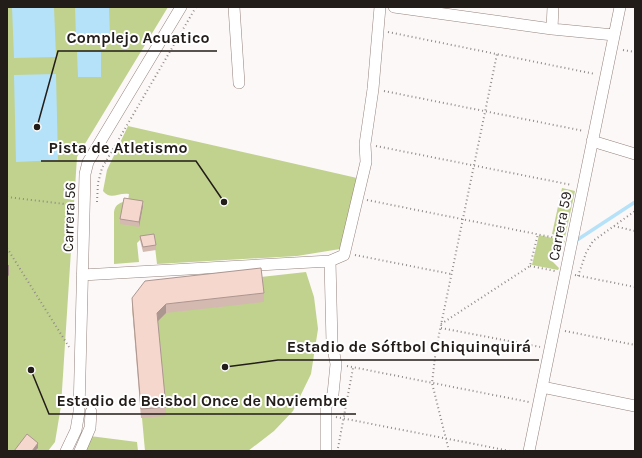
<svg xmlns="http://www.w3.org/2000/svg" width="642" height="458" font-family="Karla,sans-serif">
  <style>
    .green { fill: #c0d28d }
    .water { fill: #b5e2f9 }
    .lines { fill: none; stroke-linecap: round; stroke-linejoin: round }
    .stream { stroke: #b5e2f9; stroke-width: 3.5 }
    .minor-casing { stroke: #95847e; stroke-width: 12 }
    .path { stroke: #908b89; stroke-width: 2; stroke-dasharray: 1 3; stroke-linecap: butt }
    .minor { stroke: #fff; stroke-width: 11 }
    .wall { fill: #d4b9b0 }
    .shaded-wall { fill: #ac9690 }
    .building { fill: #f6d7cd; stroke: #ac9690 }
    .labels { text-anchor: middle; stroke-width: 4; stroke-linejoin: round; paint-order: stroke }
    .street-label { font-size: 15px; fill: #231d1a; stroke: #fff }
    .leader { fill: none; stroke: #231d1a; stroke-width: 1.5 }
    .callout-dot { fill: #231d1a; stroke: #fff; stroke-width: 1.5 }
    .callout-label { font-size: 16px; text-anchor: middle; font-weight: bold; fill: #231d1a; stroke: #fff; stroke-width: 4; stroke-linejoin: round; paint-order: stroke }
  </style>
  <rect width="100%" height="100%" fill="#fcf8f7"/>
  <path class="green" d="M7,7h161l-91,150 -16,249 -6,36 -7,9h-41z
    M128,126l229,52 -17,71 -43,7 -140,8 -3,-25 -14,1 -3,3 2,19 -25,2v-52c1,-8 7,-10 14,-11l1,-7c-11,-2 -18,7 -26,-3l4,-21z
    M562,188l13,3 -10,46 -13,-3z
    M539,235l26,6 -1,2 -9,6 -3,12 7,7 -1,2 -26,-5z
    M306,272l8,25 4,32 -7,45 -18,37 -19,20 -26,20h-103l-13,-144 13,-17z
    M82,435l55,7 1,9h-58z"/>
  <path class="water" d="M12,7h42l2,50 -42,1z
    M75,7h34l1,30 -34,1z
    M77,52h24v25h-23z
    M56,74l2,86 -42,2 -2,-87z"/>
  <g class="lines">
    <path class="stream" d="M574,242l61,-40"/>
    <g class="minor-casing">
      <path id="minor" d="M234,7l5,76
        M394,7l158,22 62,6
        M552,29l1,-22
        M592,141l43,13
        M82,275l248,-14
        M542,387l93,19
        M66,451l10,-21 3,-18 6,-238 3,-12 93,-155
        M80,451l10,-23 1,-16
        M326,451v-45l7,-12 3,-30 -4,-21 -2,-82 14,-6 22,-93 -1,-18 8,-55 7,-82
        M529,451l91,-444"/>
    </g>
    <path class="path" d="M388,32l207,42
      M623,50l12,2
      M384,91l200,40
      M376,146l196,39
      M7,197l66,8
      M367,200l194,39
      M97,202l1,-19 4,-15 94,-161
      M614,226l21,5
      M7,248l62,99
      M355,255l96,19
      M530,266l25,5
      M575,275l60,12
      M578,276l8,-23 7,-12 42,-30
      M441,324l89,-58 8,-32
      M441,328l99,19
      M565,331l70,14
      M347,366l182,36
      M336,417l174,34
      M338,448l15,-80
      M449,451l-17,-68 4,-34 61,-295"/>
    <use href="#minor" class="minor"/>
  </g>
  <path class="wall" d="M143,206l-4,21 -19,-3v-5z
    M140,236l16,9v5l-13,2 -3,-12z
    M264,293v9l-98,11 -8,8 8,86v9l-25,2 -9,-111v-9z"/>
  <path class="shaded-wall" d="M143,201v5l-4,21v-5z
    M9,266v9l-2,3v-10z
    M166,304v9l-9,9v-9z
    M38,443v5l-3,3h-3z"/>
  <path class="building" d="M124,198l19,3 -4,21 -19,-3z
    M154,234l2,11 -13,2 -3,-11z
    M7,264l2,2 -2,2z
    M261,268l3,25 -98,11 -9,9 9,94 -25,2 -9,-111 13,-17z
    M27,434l11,9 -6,8h-18z"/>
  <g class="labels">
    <g class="street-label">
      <text transform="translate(69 217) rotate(-88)" y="5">Carrera 56</text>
      <text transform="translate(560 226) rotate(-79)" y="5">Carrera 59</text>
    </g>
  </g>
  <path class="leader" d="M37 127L58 51H217M224 202L196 161H41M225 367L278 360H539M31 370L49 414H356"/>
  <g class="callout-dot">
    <circle cx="37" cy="127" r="4"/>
    <circle cx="224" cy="202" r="4"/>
    <circle cx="225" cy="367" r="4"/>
    <circle cx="31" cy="370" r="4"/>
  </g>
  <g class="callout-label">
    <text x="138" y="43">Complejo Acuatico</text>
    <text x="118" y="153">Pista de Atletismo</text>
    <text x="409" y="352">Estadio de Sóftbol Chiquinquirá</text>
    <text x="202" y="406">Estadio de Beisbol Once de Noviembre</text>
  </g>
  <rect width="642" height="458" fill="none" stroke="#231d1a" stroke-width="16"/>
</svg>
